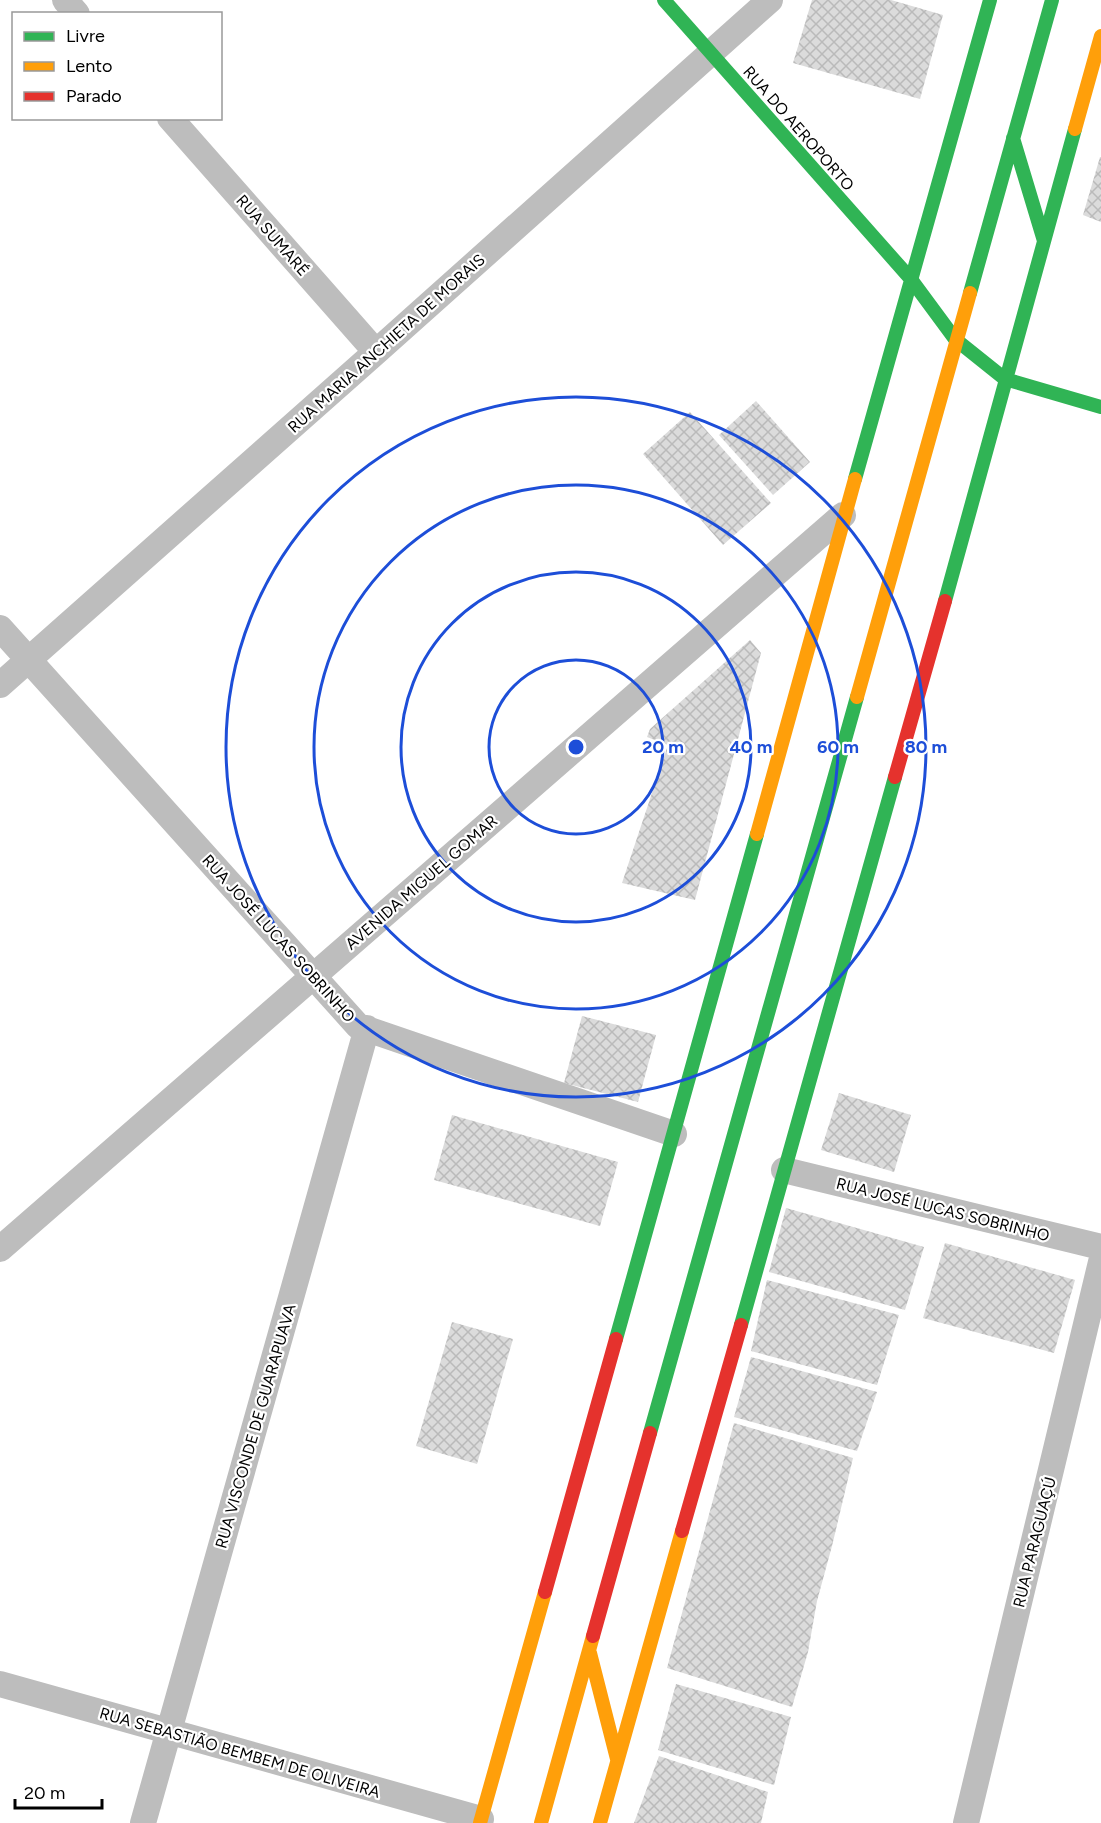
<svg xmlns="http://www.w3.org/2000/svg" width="1101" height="1823" font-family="Figtree,sans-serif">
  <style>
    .building { fill: url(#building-cross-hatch) }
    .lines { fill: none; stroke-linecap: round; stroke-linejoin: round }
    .street { stroke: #bdbdbd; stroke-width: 26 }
    .fast { stroke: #30b455; stroke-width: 14 }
    .slow { stroke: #ff9f0a; stroke-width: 14 }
    .jam { stroke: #e5322d; stroke-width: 14 }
    .ring { fill: none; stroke: #1d4ed8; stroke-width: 3 }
    .labels { text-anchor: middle; stroke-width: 4.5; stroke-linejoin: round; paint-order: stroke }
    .street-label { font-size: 16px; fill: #000; stroke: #fff }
    .centre { fill: #1d4ed8; stroke: #fff; stroke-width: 3 }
    .ring-label { font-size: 18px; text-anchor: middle; font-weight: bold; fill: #1d4ed8; stroke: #fff; stroke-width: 4.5; stroke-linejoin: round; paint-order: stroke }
  </style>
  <defs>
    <pattern id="building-cross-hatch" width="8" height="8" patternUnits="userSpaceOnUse" patternTransform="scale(1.5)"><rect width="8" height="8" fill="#dbdbdb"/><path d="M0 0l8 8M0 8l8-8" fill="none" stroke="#bababa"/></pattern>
  </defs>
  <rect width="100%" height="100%" fill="#fff"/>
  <path class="building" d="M812,0h79l52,15 -23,84 -127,-36z
    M1100,157h1v65l-18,-7z
    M756,401l54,61 -37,33 -54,-60z
    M690,412l81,91 -48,42 -80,-91z
    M750,640l11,13 -66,247 -73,-17 46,-138 -21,-8 3,-8z
    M582,1016l74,19 -18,67 -74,-19z
    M839,1093l72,22 -17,57 -73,-22z
    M452,1115l166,47 -18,64 -166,-46z
    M786,1208l138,39 -19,63 -136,-38z
    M945,1243l130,37 -21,73 -131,-35z
    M767,1280l132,35 -22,70 -126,-34z
    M452,1322l61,17 -36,125 -61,-18z
    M751,1357l126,35 -20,59 -123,-34z
    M734,1423l119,35 -21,88 -15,55 -9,51 -16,55 -125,-39z
    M676,1684l115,33 -17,68 -116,-35z
    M659,1756l109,36 -7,31h-127z"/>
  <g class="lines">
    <path class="street" d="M65,0l12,14
      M170,118l206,234
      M0,628l358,398 316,108
      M0,685l376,-333 394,-352
      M784,1170l317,77
      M0,1249l843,-734
      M0,1684l481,135
      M143,1823l224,-795
      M966,1823l135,-561"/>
    <path class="fast" d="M664,0l246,278 45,61 50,40 96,28
      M1013,138l31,103
      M970,293l82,-293
      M855,479l135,-479
      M945,601l130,-472
      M741,1325l154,-548
      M616,1339l141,-505
      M650,1433l207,-736"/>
    <path class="slow" d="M1075,129l26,-93
      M857,697l113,-404
      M757,834l98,-355
      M590,1653l27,106
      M480,1823l65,-231
      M541,1823l52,-187
      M600,1823l82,-292"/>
    <path class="jam" d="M895,777l50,-176
      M682,1531l59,-206
      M545,1592l71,-253
      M593,1636l57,-203"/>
  </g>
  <g class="ring">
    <circle cx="576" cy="747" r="87"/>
    <circle cx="576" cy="747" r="175"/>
    <circle cx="576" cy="747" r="262"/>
    <circle cx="576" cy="747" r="350"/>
  </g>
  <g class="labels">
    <g class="street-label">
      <text transform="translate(799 128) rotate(49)" y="6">RUA DO AEROPORTO</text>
      <text transform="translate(273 235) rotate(49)" y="6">RUA SUMARÉ</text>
      <text transform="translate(386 343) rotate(-42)" y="6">RUA MARIA ANCHIETA DE MORAIS</text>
      <text transform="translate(421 882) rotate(-41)" y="6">AVENIDA MIGUEL GOMAR</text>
      <text transform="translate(279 938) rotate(48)" y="6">RUA JOSÉ LUCAS SOBRINHO</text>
      <text transform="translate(943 1209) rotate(14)" y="6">RUA JOSÉ LUCAS SOBRINHO</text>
      <text transform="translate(255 1426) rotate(-74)" y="6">RUA VISCONDE DE GUARAPUAVA</text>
      <text transform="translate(1034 1542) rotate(-76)" y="6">RUA PARAGUAÇÚ</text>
      <text transform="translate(240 1752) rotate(16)" y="6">RUA SEBASTIÃO BEMBEM DE OLIVEIRA</text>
    </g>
  </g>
  <circle cx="576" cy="747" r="9" class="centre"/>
  <g class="ring-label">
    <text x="663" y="753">20 m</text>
    <text x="751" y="753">40 m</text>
    <text x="838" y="753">60 m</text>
    <text x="926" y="753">80 m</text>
  </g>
  <rect x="12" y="12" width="210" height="108" fill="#ffffff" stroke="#999999" stroke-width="1.5"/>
  <rect x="24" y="32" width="30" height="9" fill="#30b455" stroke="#999999" stroke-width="1.5"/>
  <text x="66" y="42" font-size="18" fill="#000000">Livre</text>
  <rect x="24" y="62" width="30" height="9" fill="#ff9f0a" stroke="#999999" stroke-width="1.5"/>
  <text x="66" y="72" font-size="18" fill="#000000">Lento</text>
  <rect x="24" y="92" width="30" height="9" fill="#e5322d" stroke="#999999" stroke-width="1.5"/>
  <text x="66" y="102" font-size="18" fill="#000000">Parado</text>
  <path d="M15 1799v9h87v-9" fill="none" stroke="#000000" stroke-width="3"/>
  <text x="24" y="1799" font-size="18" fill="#000000" stroke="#ffffff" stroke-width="4.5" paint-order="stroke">20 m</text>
</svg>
